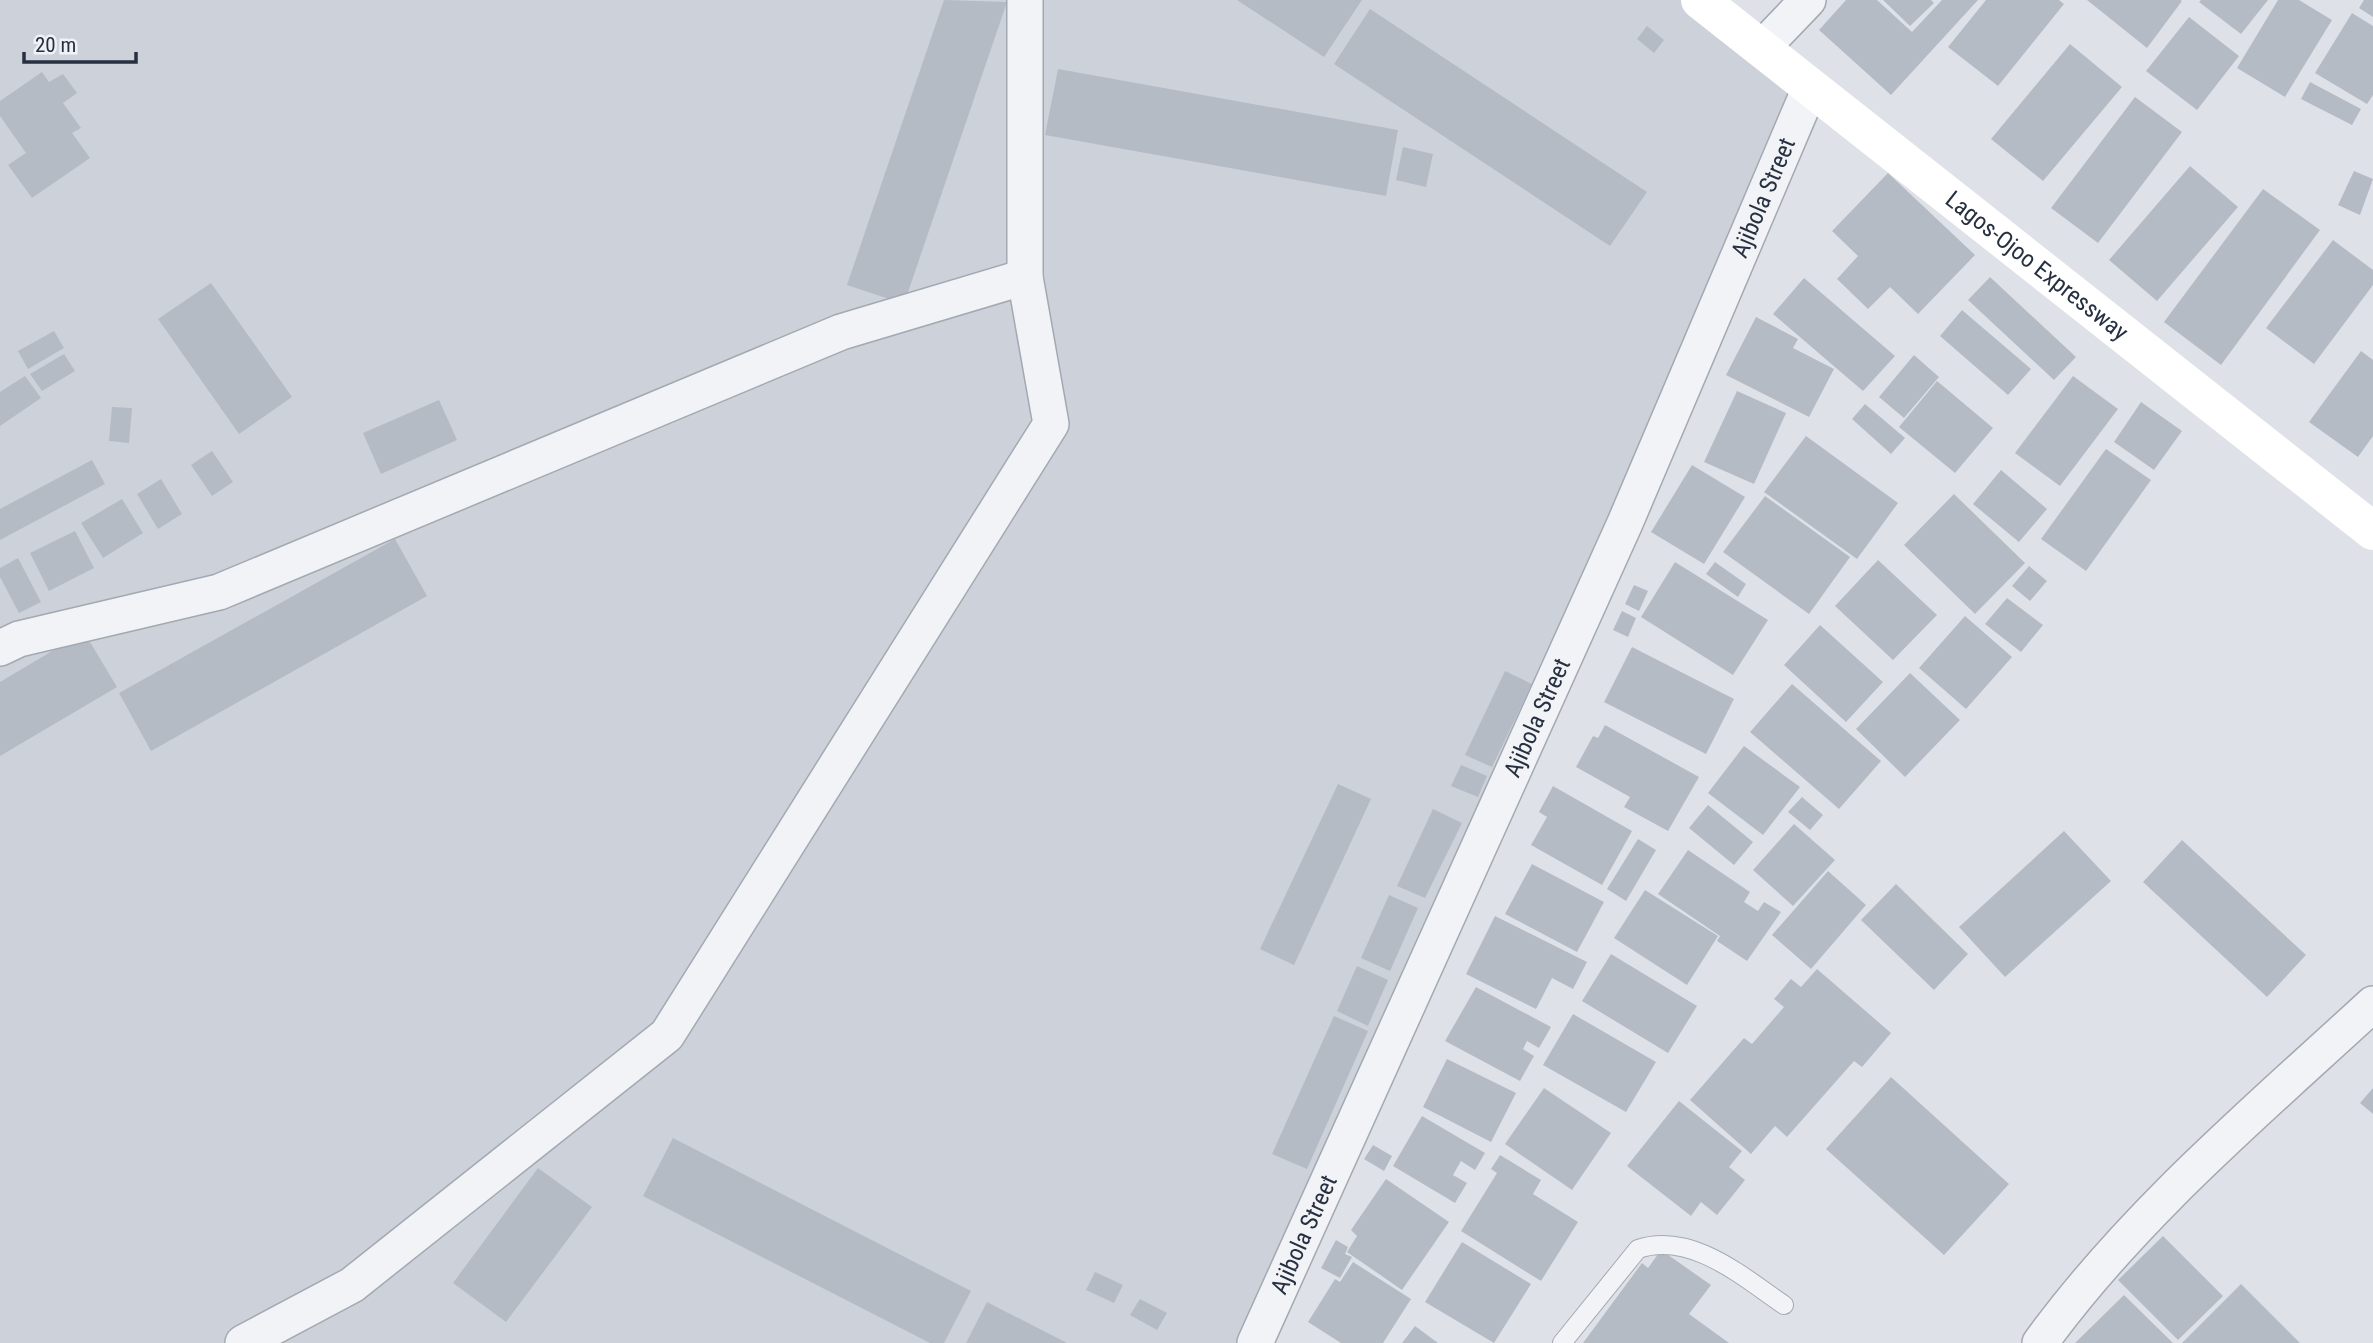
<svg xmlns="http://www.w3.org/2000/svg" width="2373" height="1343" font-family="'Roboto Condensed',sans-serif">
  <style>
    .built { fill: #ccd1da }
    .building { fill: #b5bbc5 }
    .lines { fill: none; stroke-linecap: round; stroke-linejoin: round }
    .service-casing { stroke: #a3a9b2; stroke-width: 20 }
    .minor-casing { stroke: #a3a9b2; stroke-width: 38 }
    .service { stroke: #f1f3f6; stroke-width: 18 }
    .minor { stroke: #f1f3f6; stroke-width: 35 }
    .secondary { stroke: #fff; stroke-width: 38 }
    .labels { text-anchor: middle; stroke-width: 5; stroke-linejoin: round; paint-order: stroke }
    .street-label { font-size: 24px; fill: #273040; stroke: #eef1f6 }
  </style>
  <rect width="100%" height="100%" fill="#dee2e8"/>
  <path class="built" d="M0,0h1699l111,88 -568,1255h-1242z"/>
  <path class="building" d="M944,0l63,2 -103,302 -57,-19z
    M1237,0h125l-38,57z
    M1846,0h31l35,32 30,-32h36l-87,95 -72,-65z
    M1883,0h48l3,3 -24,23z
    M1986,0h73l5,4 -66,82 -50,-39z
    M2087,0h93l2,1 -35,47z
    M2201,0h67l-27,34 -42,-32z
    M2278,0h21l33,20 -47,77 -48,-29z
    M2364,0h9v17l-14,-9z
    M1370,9l277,183 -37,54 -276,-182z
    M2352,13l21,13v69l-6,9 -52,-31z
    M2189,17l50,39 -42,54 -51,-39z
    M1647,26l17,14 -10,13 -17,-14z
    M2070,44l52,43 -79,94 -52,-42z
    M1058,69l340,61 -12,66 -341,-61z
    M42,72l7,10 14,-8 14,19 -14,10 18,25 -9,5 18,25 -58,40 -24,-33 18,-12 -26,-37v-15z
    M2310,82l51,27 -9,16 -51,-26z
    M2135,97l47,35 -84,111 -47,-35z
    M1403,147l30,7 -7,33 -30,-7z
    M2190,166l48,41 -81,94 -48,-41z
    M2354,171l19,8 -13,36 -22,-10z
    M1888,173l87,82 -57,59 -28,-27 -22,22 -31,-30 21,-23 -26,-25z
    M2263,189l57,41 -99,135 -57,-43z
    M2333,240l40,30v15l-59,79 -48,-36z
    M1990,277l86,80 -22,23 -86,-80z
    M1804,278l91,78 -32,35 -90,-77z
    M211,283l81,114 -53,37 -81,-115z
    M1962,310l69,59 -23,26 -68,-59z
    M1756,317l42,22 -5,9 41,21 -25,48 -83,-42z
    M54,331l10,17 -36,21 -10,-18z
    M2361,351l12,9v76l-15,21 -49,-35z
    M64,354l11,17 -33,20 -12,-17z
    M1914,355l25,22 -35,41 -25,-21z
    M25,376l16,22 -41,28v-34z
    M2073,376l45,33 -58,77 -45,-33z
    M1937,381l56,47 -38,45 -56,-46z
    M1737,391l49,22 -32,71 -50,-22z
    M439,400l18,40 -76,34 -18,-41z
    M2141,402l41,29 -28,39 -40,-28z
    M1865,404l40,34 -14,16 -39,-35z
    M112,407l20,1 -3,35 -20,-2z
    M1806,436l92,67 -41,56 -93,-67z
    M2106,449l45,31 -65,91 -45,-32z
    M212,451l21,31 -21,14 -21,-31z
    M92,460l13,24 -105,56v-31z
    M1692,465l53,32 -41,67 -53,-32z
    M2001,470l46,39 -28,33 -46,-38z
    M161,479l21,35 -24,15 -21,-35z
    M1954,494l71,69 -50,51 -71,-69z
    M1765,496l85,61 -41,57 -86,-62z
    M122,499l21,34 -40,25 -22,-35z
    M75,531l19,37 -45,23 -19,-38z
    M395,539l32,57 -276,155 -32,-58z
    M18,558l23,44 -22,11 -19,-36v-9z
    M1878,560l59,55 -44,45 -58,-54z
    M1675,562l93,58 -35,55 -92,-58z
    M1715,562l31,22 -8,13 -32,-23z
    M2029,566l18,15 -17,20 -18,-15z
    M1634,585l14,6 -9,20 -14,-7z
    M2007,598l36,27 -22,27 -36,-28z
    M1622,611l14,7 -8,19 -15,-7z
    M1965,616l47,41 -46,52 -47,-41z
    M1820,625l63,57 -37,40 -62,-57z
    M84,632l33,55 -117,69v-74z
    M1632,647l102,52 -28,55 -102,-52z
    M1505,671l27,13 -40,83 -27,-12z
    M1910,673l50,47 -55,57 -49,-48z
    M1792,684l89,77 -42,48 -89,-77z
    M1605,725l94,52 -31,54 -44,-24 6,-10 -54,-30 17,-31 5,2z
    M1744,746l56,41 -37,48 -55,-42z
    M1461,765l26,11 -9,21 -27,-11z
    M1338,784l33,15 -77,166 -34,-16z
    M1553,786l79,45 -30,54 -71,-40 16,-28 -8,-5z
    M1802,797l21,18 -13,15 -22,-18z
    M1708,805l45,37 -19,23 -45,-37z
    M1433,809l29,14 -37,75 -28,-12z
    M1794,824l41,36 -42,46 -40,-36z
    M2064,831l47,50 -106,96 -46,-50z
    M1638,839l18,11 -30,51 -19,-12z
    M2182,840l124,115 -39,42 -124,-115z
    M1688,850l62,42 -6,10 14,9 6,-9 17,10 -34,49 -30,-20 3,-5 -62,-42z
    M1532,864l72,38 -27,50 -72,-38z
    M1828,871l38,34 -55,64 -39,-34z
    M1896,884l72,70 -34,36 -73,-70z
    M1645,890l73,46 -31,49 -73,-47z
    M1389,895l29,13 -28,63 -29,-13z
    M1495,916l92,46 -14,27 -21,-11 -16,31 -70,-35z
    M1611,954l86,52 -29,47 -86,-52z
    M1357,966l31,14 -20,46 -31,-15z
    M1817,969l74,64 -29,34 -8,-6 -67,76 -12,-11 -24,28 -61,-54 54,-62 8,6 32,-37 -10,-8 17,-20 10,8z
    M1476,987l75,40 -12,21 -12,-7 -4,8 11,7 -14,25 -75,-40z
    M1573,1014l83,48 -30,50 -83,-47z
    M1334,1016l34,15 -61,138 -35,-15z
    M1447,1059l69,34 -25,49 -68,-35z
    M1891,1077l118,107 -65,71 -118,-106z
    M1544,1088l67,45 -39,57 -67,-46z
    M2373,1088v26l-13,-11z
    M1679,1101l63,50 -13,16 16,13 -28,35 -16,-13 -10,14 -64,-50z
    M1422,1116l63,37 -10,17 -14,-9 -8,14 14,8 -12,20 -62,-37z
    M673,1138l298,153 -27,52h-14l-287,-147z
    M1373,1145l19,11 -8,15 -20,-12z
    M1500,1155l41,25 -8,14 45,28 -37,59 -80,-50 36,-58 -6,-4z
    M538,1168l54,39 -86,115 -53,-39z
    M1386,1179l63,43 -47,68 -55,-38 10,-16 -6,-6z
    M2163,1236l60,60 -45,44 -60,-60z
    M1336,1240l12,7 -3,7 7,3 -12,21 -19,-10z
    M1462,1242l69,42 -37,59 -69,-41z
    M1661,1250l50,35 -22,29 40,29h-146l59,-80 6,5z
    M1353,1262l58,37 -28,44h-42l-33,-21 27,-43 5,3z
    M1095,1272l28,13 -9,18 -28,-13z
    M2241,1284l59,59h-118z
    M2124,1295l49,48h-98z
    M1140,1299l27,14 -10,17 -27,-15z
    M987,1302l80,41h-101z
    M1415,1326l23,17h-36z"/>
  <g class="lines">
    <g class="service-casing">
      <path id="service" d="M1562,1343l76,-94c53,-18 105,28 146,56"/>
    </g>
    <g class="minor-casing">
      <g id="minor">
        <path d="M1762,48l46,-48"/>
        <path d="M0,648l19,-9 200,-47 622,-260 184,-55"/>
        <path d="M243,1343l109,-58 315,-250 384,-611 -26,-147v-277"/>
        <path id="s1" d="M1255,1343l370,-820 185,-435"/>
        <path d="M2040,1343c94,-129 216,-231 333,-339"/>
      </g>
    </g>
    <use href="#service" class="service"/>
    <use href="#minor" class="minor"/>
    <path class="secondary" id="s2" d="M1700,0l673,531"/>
  </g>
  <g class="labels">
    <g class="street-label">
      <text dy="8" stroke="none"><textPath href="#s1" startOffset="1253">Ajibola Street</textPath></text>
      <text dy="8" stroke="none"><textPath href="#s2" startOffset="429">Lagos-Ojoo Expressway</textPath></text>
      <text dy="8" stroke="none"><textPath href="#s1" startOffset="686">Ajibola Street</textPath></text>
      <text dy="8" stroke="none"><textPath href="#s1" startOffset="119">Ajibola Street</textPath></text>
    </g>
  </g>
  <path d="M24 52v10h112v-10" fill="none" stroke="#273040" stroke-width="3.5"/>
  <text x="35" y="52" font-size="21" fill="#273040" stroke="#eef1f6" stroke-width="5" paint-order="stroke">20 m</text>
</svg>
